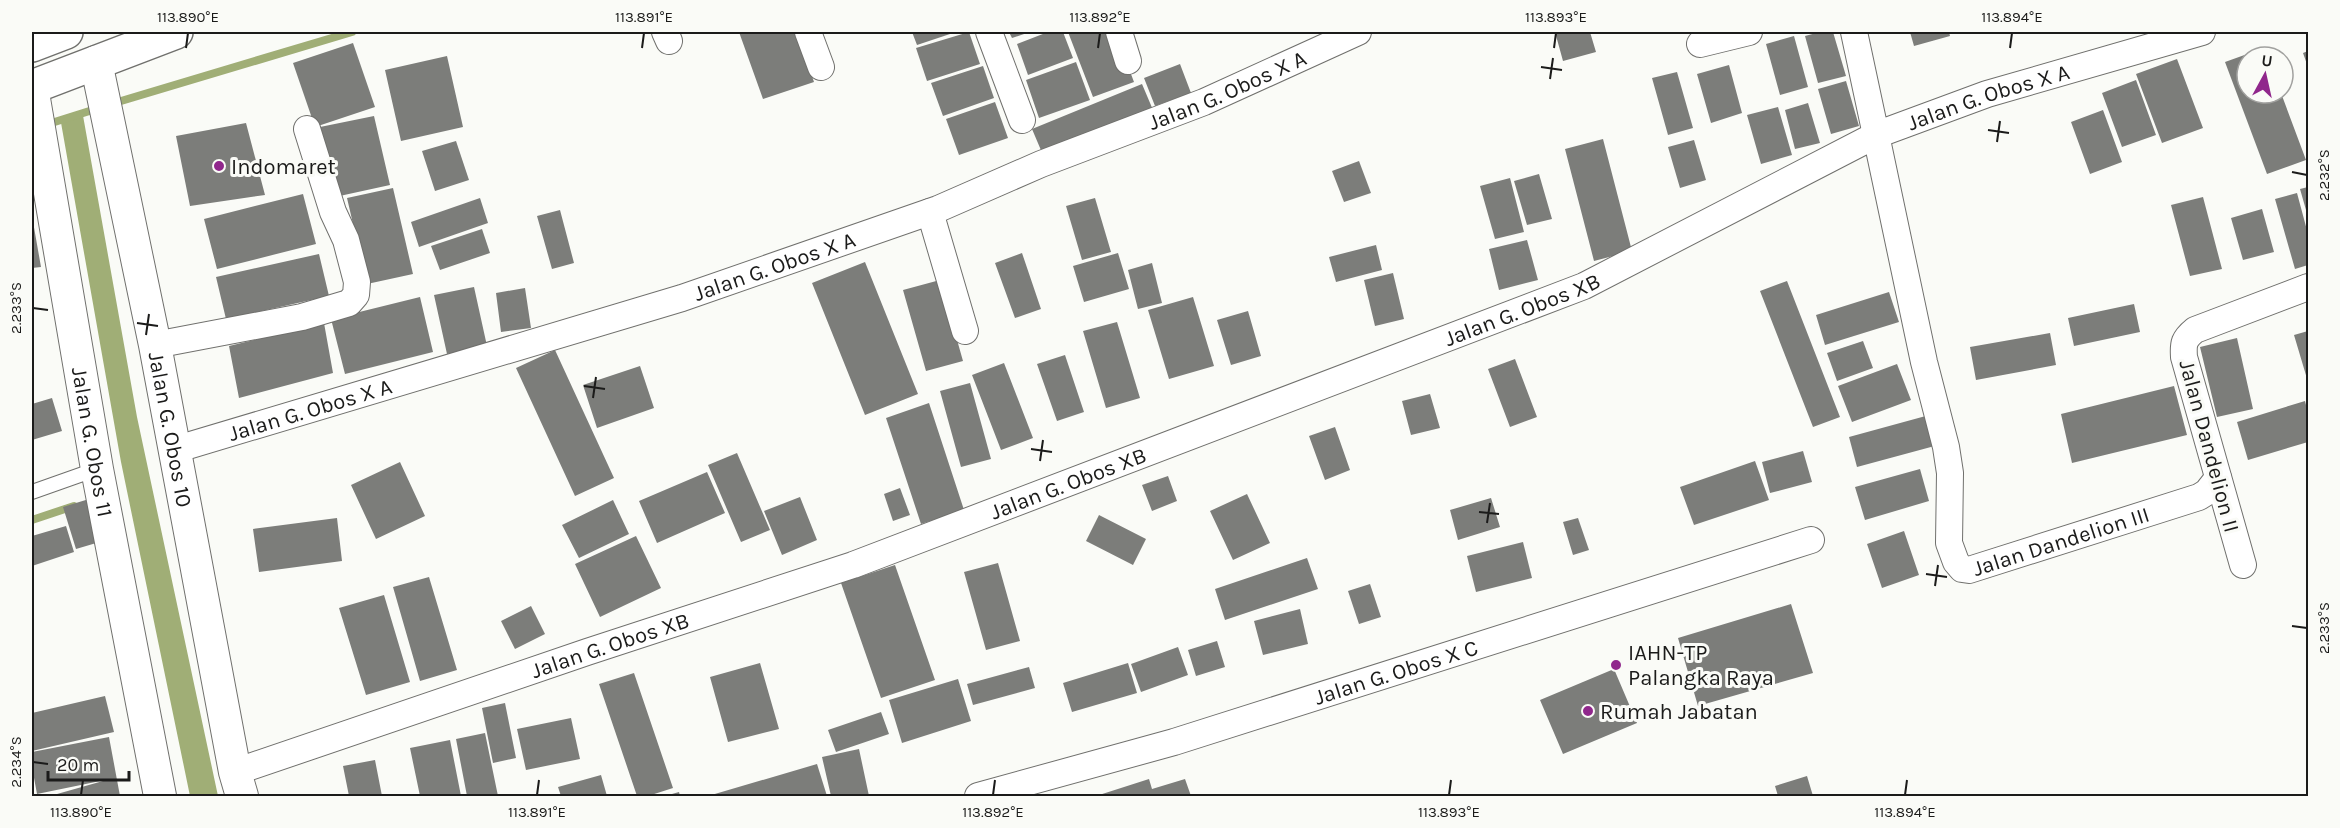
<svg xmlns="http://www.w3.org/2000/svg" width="2340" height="828" font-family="Karla,sans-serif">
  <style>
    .water { fill: #a0ae76 }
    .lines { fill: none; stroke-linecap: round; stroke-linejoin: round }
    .stream { stroke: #a0ae76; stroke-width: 8 }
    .building { fill: #7c7d7a }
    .service-casing { stroke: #70706d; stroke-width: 16 }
    .minor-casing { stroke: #70706d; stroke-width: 28 }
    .tertiary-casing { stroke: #70706d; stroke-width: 34 }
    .primary-casing { stroke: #70706d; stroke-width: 36 }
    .service { stroke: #fff; stroke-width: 14 }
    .minor { stroke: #fff; stroke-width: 26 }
    .tertiary { stroke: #fff; stroke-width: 32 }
    .primary { stroke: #fff; stroke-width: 33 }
    .ticks { fill: none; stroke: #1b1b1a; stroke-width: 2 }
    .poi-dot { fill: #90278c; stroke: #fafbf7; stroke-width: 2 }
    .labels { text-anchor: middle; stroke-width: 6; stroke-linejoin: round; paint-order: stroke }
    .street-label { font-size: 22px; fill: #1b1b1a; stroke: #fafbf7 }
    .poi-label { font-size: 22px; fill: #1b1b1a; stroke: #fafbf7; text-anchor: start }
    .neatline { fill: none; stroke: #1b1b1a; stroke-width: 2 }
    .ticks-label { font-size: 15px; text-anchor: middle; fill: #1b1b1a }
  </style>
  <rect width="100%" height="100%" fill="#fafbf7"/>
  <path class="water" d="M82,110l55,307 81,379h-28l-69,-334 -61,-345z"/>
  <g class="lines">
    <path class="stream" d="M111,104l241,-72
      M45,125l54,-17
      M32,520l42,-14"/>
  </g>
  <path class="building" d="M739,32h58l17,50 -51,17z
    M912,32h44l-39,13z
    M969,32l11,32 -53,17 -11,-33z
    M1009,32h21l-18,6z
    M1048,32h15l10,26 -45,17 -11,-31z
    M1068,32h47l19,50 -41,15z
    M1555,32h35l6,20 -33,9z
    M1820,32h13l13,44 -28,7 -13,-47z
    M1910,32h39l1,4 -36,10z
    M1794,36l14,51 -28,8 -14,-51z
    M353,43l22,64 -60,20 -22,-64z
    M2264,48l4,9h-21v36h34l25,67 -39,14 -42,-112z
    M2308,51v16l-5,-14z
    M447,56l16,71 -62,14 -16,-71z
    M2177,59l26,69 -41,15 -26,-69z
    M1076,62l14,38 -51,18 -13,-38z
    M1180,64l11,29 -36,13 -11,-28z
    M1729,65l13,48 -31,10 -14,-49z
    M983,66l11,32 -51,18 -12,-33z
    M1677,72l16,56 -25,7 -16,-57z
    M2136,80l20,55 -34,12 -20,-54z
    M1846,81l13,45 -28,8 -13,-45z
    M1142,84l11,26 -110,45 -11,-26z
    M995,102l13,36 -49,17 -13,-36z
    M1808,103l12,40 -25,6 -10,-39z
    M1778,107l14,48 -31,9 -14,-49z
    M2103,110l19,52 -32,12 -19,-52z
    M374,116l16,69 -55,12 -15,-70z
    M246,123l19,72 -75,11 -14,-70z
    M1603,139l29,112 -38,10 -29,-112z
    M1694,140l12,40 -26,8 -12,-41z
    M456,141l13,39 -34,11 -13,-40z
    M1359,161l12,32 -27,9 -12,-31z
    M1539,174l13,45 -25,6 -13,-44z
    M1510,178l14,54 -29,7 -15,-53z
    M2308,187v30l-8,-28z
    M393,188l20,86 -46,10 -20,-86z
    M2297,193l11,41v31l-13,4 -20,-70z
    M303,194l13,50 -99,25 -13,-50z
    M2203,197l19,72 -32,7 -19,-71z
    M480,198l8,25 -69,24 -8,-25z
    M1095,198l16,54 -29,8 -16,-54z
    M2262,209l12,43 -31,8 -12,-42z
    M560,210l14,53 -22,6 -15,-53z
    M32,216l9,51 -9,1z
    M482,229l8,24 -50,17 -9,-24z
    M1527,240l11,40 -39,10 -10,-41z
    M1376,245l6,25 -46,12 -7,-25z
    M1022,253l19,56 -26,9 -20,-55z
    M1118,253l11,36 -45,13 -11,-36z
    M319,254l10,42 -103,23 -10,-42z
    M865,262l53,132 -53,21 -53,-132z
    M1152,263l10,40 -24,6 -10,-39z
    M1393,273l11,46 -29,7 -11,-46z
    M940,280l23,81 -37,10 -23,-81z
    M1787,281l53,136 -27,10 -53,-136z
    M474,287l13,59 -40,8 -13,-59z
    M525,288l6,40 -30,4 -5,-39z
    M1889,292l10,30 -74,23 -9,-30z
    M420,297l13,55 -88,22 -14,-55z
    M1193,297l21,69 -45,13 -21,-69z
    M2134,304l6,28 -66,14 -6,-28z
    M1248,311l13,45 -30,9 -14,-45z
    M1117,322l23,76 -34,10 -23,-77z
    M324,323l9,50 -94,25 -10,-52z
    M2308,331v51l-14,-47z
    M2050,333l6,32 -80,15 -6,-33z
    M2237,338l16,71 -36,8 -17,-70z
    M1863,341l10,27 -36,13 -10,-28z
    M555,350l59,128 -39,18 -59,-128z
    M1065,355l19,57 -27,9 -20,-57z
    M1515,359l22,58 -27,10 -22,-58z
    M1004,363l29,75 -32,12 -29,-75z
    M1897,364l14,36 -59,22 -14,-36z
    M640,366l14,42 -57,20 -14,-43z
    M970,383l21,76 -30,8 -21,-76z
    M2174,386l13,49 -115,28 -11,-49z
    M1430,394l10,34 -29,7 -9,-34z
    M52,398l10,33 -30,9v-36z
    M2305,401l3,12v29l-60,18 -11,-38z
    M929,403l35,107 -43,14 -35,-106z
    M1933,414l9,30 -85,23 -8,-30z
    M1335,427l15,43 -25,10 -16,-44z
    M1803,451l9,31 -42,11 -8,-31z
    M737,453l33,77 -29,12 -33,-77z
    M1755,461l14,39 -75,25 -14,-38z
    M400,462l25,54 -49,23 -25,-54z
    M1920,469l9,32 -64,19 -10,-33z
    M707,472l18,41 -68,30 -18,-42z
    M1168,476l9,25 -25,10 -10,-26z
    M900,488l10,27 -17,6 -9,-27z
    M1247,494l23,49 -37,17 -23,-49z
    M800,497l17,43 -35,15 -18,-44z
    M1491,498l9,29 -42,13 -8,-30z
    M89,499l14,42 -27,8 -13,-42z
    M613,500l16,34 -50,24 -17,-33z
    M1099,515l47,24 -13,26 -47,-24z
    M337,518l5,43 -83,11 -6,-43z
    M1578,518l11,32 -16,5 -10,-33z
    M66,526l8,26 -42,14v-30z
    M1904,531l15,44 -37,13 -15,-44z
    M636,536l25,52 -61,29 -25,-53z
    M1523,542l9,36 -56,14 -9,-36z
    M1307,558l11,31 -93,31 -10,-31z
    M998,563l22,78 -34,9 -22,-78z
    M895,565l40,115 -54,18 -40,-115z
    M429,577l28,93 -37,11 -27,-94z
    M1370,584l11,33 -22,7 -11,-33z
    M384,595l26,87 -44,13 -27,-87z
    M1791,604l22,69 -115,33 -20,-68z
    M531,606l14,28 -30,15 -14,-28z
    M1300,609l8,35 -45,11 -9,-34z
    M1217,641l8,26 -29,9 -8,-26z
    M1178,647l10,28 -47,17 -10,-28z
    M760,663l19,66 -51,13 -18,-65z
    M1128,663l9,30 -65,19 -9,-29z
    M1029,667l6,21 -62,17 -6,-21z
    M1614,669l23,54 -74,31 -23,-54z
    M634,673l39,115 -25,8h-11l-38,-112z
    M958,679l13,42 -69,22 -13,-43z
    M105,696l9,36 -82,19v-38z
    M505,703l11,55 -23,5 -11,-55z
    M881,712l8,22 -53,18 -8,-22z
    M571,718l9,41 -54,11 -9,-41z
    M485,733l13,63h-31l-11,-57z
    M109,737l11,59h-70l60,-17 -73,15 -5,-27v-15z
    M450,740l11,56h-41l-10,-48z
    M859,749l10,47h-38l-9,-39z
    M375,760l7,36h-33l-6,-30z
    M817,764l10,32h-119z
    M601,775l6,21h-46l-3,-9z
    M1807,776l6,20h-35l-3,-10z
    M1149,779l3,10 33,-10 6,17h-95z
    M679,792l1,4h-15z"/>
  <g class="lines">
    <g class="service-casing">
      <path id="service" d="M32,492l65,-23"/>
    </g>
    <g class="minor-casing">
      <g id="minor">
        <path d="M665,32l4,9"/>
        <path d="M808,32l13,35"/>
        <path d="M989,32l33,88"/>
        <path d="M1119,32l9,29"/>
        <path id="s1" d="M1854,32l22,103 111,-41 215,-62"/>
        <path d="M1700,44l49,-12"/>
        <path d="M930,212l35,119"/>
        <path d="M155,345l147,-28 47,-14 7,-8 1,-13 -11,-42 -13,-28 -26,-83"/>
        <path id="s2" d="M174,450l508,-152 256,-89 103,-45 163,-62 154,-70"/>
        <path d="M2243,565l-59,-208c-1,-14 0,-18 11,-27l113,-43"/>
        <path id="s3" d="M235,772l352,-120 266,-87 731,-279 292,-151 48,227 22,85 4,26 -1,70 7,19 6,7 7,1 230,-73 8,-5 11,-14"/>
        <path id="s4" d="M978,796l196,-54 637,-202"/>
      </g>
    </g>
    <g class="tertiary-casing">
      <g id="tertiary">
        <path id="s5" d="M96,62l59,283 80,427 7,24"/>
        <path id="s6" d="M32,87l65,382 63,327"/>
      </g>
    </g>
    <g class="primary-casing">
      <path id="primary" d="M32,45l34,-13
        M32,87l144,-55"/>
    </g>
    <use href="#service" class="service"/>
    <use href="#minor" class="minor"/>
    <use href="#tertiary" class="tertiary"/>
    <use href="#primary" class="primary"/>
  </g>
  <path class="ticks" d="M186,48l2,-15M642,48l2,-15M1098,48l2,-15M1554,48l2,-15M2010,48l2,-15M1541,67l21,3M1550,79l3,-21M1988,130l21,3M1997,142l3,-21M2292,172l15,3M33,308l15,2M137,323l21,3M146,335l3,-21M584,386l21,3M593,398l3,-21M1031,449l21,3M1040,461l3,-21M1479,512l20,2M1487,523l3,-20M1926,574l21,3M1935,586l3,-21M2292,626l15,2M33,762l15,2M81,795l2,-15M537,795l2,-15M993,795l2,-15M1449,795l2,-15M1905,795l2,-15"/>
  <g class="poi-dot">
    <circle cx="219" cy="166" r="6"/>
    <circle cx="1616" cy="665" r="6"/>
    <circle cx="1588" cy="711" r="6"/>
  </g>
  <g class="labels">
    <g class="street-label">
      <text dy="8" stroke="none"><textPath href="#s2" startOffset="1114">Jalan G. Obos X A</textPath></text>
      <text dy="8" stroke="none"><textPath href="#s1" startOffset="224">Jalan G. Obos X A</textPath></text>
      <text dy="8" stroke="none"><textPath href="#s2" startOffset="628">Jalan G. Obos X A</textPath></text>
      <text dy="8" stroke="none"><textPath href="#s3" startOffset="1368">Jalan G. Obos XB</textPath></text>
      <text dy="8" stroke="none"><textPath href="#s2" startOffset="142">Jalan G. Obos X A</textPath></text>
      <text dy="8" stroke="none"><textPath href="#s5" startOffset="375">Jalan G. Obos 10</textPath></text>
      <text dy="8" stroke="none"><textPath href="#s6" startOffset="360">Jalan G. Obos 11</textPath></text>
      <text transform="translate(2210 446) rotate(75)" y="8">Jalan Dandelion II</text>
      <text dy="8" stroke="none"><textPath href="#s3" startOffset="882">Jalan G. Obos XB</textPath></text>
      <text dy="8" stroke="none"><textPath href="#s3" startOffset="2312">Jalan Dandelion III</textPath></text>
      <text dy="8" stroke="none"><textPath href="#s3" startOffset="396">Jalan G. Obos XB</textPath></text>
      <text dy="8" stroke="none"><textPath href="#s4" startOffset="436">Jalan G. Obos X C</textPath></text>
    </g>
    <g class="poi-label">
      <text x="231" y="174">Indomaret</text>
      <text x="1628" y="660">IAHN-TP<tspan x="1628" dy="25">Palangka Raya</tspan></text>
      <text x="1600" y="719">Rumah Jabatan</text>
    </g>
  </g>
  <rect width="2340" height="828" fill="none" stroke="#fafbf7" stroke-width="66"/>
  <g transform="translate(2265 75) rotate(8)"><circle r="28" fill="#fafbf7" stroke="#a1a19f" stroke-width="1.5"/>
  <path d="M0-4.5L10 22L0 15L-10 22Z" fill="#90278c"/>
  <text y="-9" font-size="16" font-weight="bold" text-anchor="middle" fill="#1b1b1a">U</text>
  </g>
  <path d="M48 771v9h81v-9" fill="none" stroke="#1b1b1a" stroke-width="3"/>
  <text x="57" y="771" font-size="18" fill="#1b1b1a" stroke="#fafbf7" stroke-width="4.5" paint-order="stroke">20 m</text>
  <rect x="33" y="33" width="2274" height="762" class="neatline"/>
  <g class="ticks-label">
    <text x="188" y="22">113.890°E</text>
    <text x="644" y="22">113.891°E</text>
    <text x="1100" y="22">113.892°E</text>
    <text x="1556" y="22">113.893°E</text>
    <text x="2012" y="22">113.894°E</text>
    <text transform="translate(2324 175) rotate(-90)" y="5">2.232°S</text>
    <text transform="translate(16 308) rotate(-90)" y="5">2.233°S</text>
    <text transform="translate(2324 628) rotate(-90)" y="5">2.233°S</text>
    <text transform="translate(16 762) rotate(-90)" y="5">2.234°S</text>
    <text x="81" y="817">113.890°E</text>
    <text x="537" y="817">113.891°E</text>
    <text x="993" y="817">113.892°E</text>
    <text x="1449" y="817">113.893°E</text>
    <text x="1905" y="817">113.894°E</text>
  </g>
</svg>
